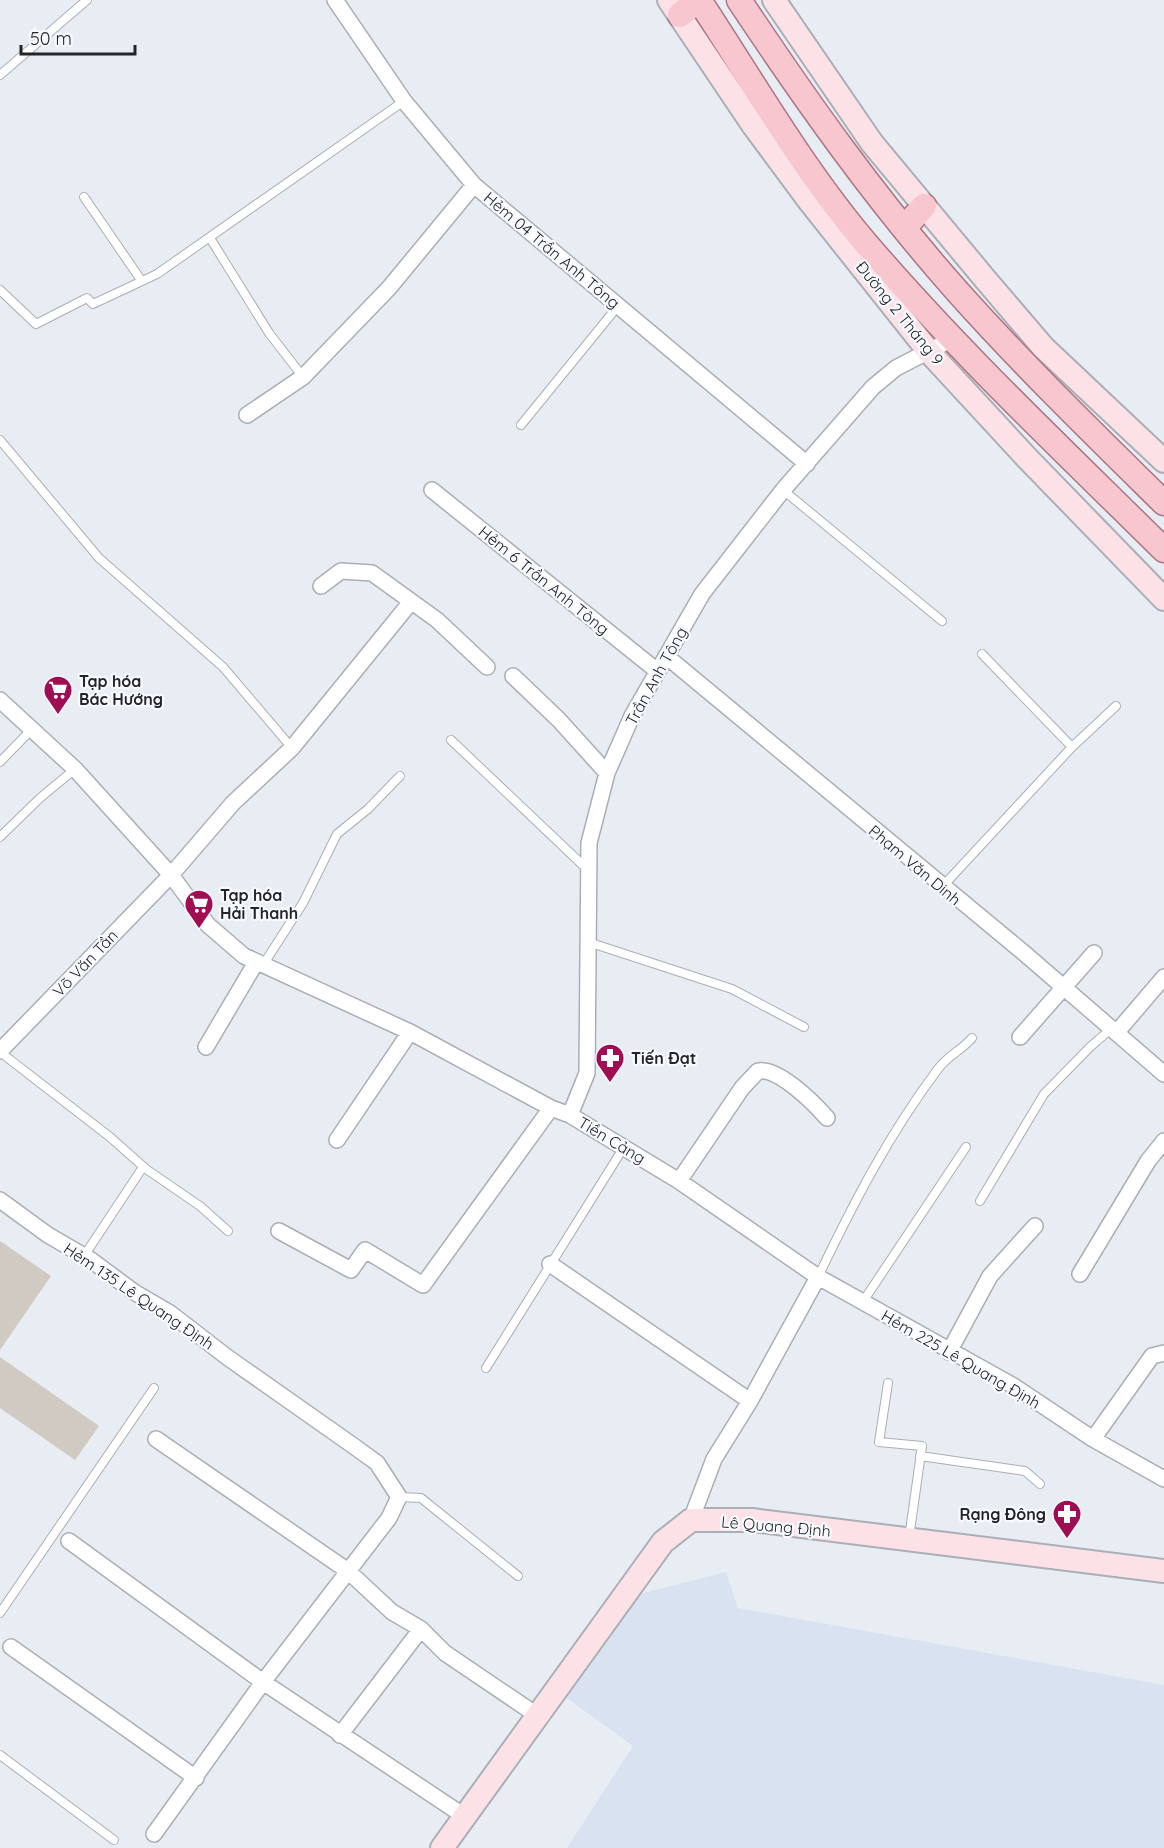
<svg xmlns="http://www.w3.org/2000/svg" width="1164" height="1848" font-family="Quicksand,sans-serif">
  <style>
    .built { fill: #d9e2f0 }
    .building { fill: #d0cac3 }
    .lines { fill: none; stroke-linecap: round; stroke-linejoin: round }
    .lane-casing { stroke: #aaaeb5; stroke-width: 10 }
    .street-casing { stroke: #aaaeb5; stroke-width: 18 }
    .secondary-casing { stroke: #aaaeb5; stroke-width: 26 }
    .primary-casing { stroke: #ab7580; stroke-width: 27 }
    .lane { stroke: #fff; stroke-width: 8 }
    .street { stroke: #fff; stroke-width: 15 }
    .secondary { stroke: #fce2e7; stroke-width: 22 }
    .primary { stroke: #f8c6cf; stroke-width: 24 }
    .labels { text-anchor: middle; stroke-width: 4.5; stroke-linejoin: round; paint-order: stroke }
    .street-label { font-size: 16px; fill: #232528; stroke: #f7faff }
    .poi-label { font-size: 16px; font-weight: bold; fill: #232528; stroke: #f7faff; text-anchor: start }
  </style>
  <rect width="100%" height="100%" fill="#e8edf4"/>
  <path class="built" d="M726,1572l12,36 426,77v163h-597l66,-102 -73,-53 72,-97z"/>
  <path class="building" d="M0,1241l51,35 -51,74z
    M0,1357l99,69 -24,34 -75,-52z"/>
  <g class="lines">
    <g class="lane-casing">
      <path id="lane" d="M0,75l87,-75
        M84,197l57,83
        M210,238l59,95 34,44
        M0,290l36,34 51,-26 6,6 64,-30 247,-173
        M521,425l97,-119
        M0,440l99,118 124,109 69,81
        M783,490l159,131
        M982,654l90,93
        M451,740l136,129
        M0,762l32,-33
        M0,837l40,-39 35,-29
        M943,886l129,-139 44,-41
        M588,942l144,47 72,38
        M263,965l40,-62 34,-69 31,-25 32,-33
        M0,1052l110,85 36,32 54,37 28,25
        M980,1201l64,-107 46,-47 22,-19
        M84,1256l59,-89
        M818,1277c35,-73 71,-143 120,-208 9,-13 24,-19 34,-31
        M862,1303l104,-156
        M486,1368l138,-221
        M888,1383l-9,59 43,4 -13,92
        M920,1456l105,15 15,13
        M399,1497l22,1 97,78
        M0,1613l154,-225
        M0,1755l114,85"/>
    </g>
    <g class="street-casing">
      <path id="street" d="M335,0l69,101 70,84 333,279
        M247,415l56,-38 86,-89 85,-103
        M432,490l224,180
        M321,586l20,-15 31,2 65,47 50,47
        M666,656l358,297 140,121
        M513,676l46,44 48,53
        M0,700l75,69 96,106 37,50 36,31 166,76 141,76 19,7 109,66 139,96 -68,124 -36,58 -23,61
        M1117,1032l47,-55
        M1020,1037l74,-84
        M206,1047l49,-83
        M0,1051l171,-176 62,-72 59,-55 118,-145
        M570,1115l17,-42 2,-230 18,-70 25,-57 70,-122 81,-104 90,-103 23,-19 56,-29
        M337,1140l73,-108
        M679,1181l63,-93 16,-17c20,-4 56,32 69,47
        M0,1200l48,35 43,25 43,32 36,21 57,44 128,90 22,16 22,34 -10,21 -126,164 -109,152
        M279,1231l72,39 14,-20 58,35 128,-177
        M550,1264l200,137
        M1080,1274l68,-113 16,-20
        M818,1277l194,108 81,54 71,40
        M949,1352l41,-76 45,-50
        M156,1439l192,132 44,41 29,17 24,24 93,63
        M1093,1439l59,-83 12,-3
        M69,1541l194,141 201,134
        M11,1647l185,131
        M340,1735l81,-106"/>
    </g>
    <g class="secondary-casing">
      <path id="secondary" d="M669,0l84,125 57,77 120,151 97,105 137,141
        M774,0l98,143 113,136 58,68 121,114
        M442,1848l221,-306 28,-22h61l412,51"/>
    </g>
    <g class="primary-casing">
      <path id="primary" d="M699,0c54,82 106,173 170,247 92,107 195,204 295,303
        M739,0c67,101 138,201 218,291 66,74 137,143 207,212
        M680,15l18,-15
        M905,227l19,-21"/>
    </g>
    <use href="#lane" class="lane"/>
    <use href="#street" class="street"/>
    <use href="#secondary" class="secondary"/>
    <use href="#primary" class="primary"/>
  </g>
  <defs>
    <g id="supermarket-pin" transform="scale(1.5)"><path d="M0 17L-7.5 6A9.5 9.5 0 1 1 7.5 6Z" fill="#9f0d54" stroke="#f7faff"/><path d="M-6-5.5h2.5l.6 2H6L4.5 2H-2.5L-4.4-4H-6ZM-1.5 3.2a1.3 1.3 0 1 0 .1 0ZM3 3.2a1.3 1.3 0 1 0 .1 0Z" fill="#fff"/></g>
    <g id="pharmacy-pin" transform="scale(1.5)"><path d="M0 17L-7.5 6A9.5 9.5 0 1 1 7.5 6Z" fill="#9f0d54" stroke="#f7faff"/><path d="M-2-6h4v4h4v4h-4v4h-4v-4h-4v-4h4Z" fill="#fff"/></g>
  </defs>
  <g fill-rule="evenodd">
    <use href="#supermarket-pin" x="58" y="690"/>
    <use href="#supermarket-pin" x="199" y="904"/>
    <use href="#pharmacy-pin" x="610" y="1058"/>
    <use href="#pharmacy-pin" x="1067" y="1514"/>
  </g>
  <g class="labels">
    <g class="street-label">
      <text transform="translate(552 250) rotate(40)" y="6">Hẻm 04 Trần Anh Tông</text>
      <text transform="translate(900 313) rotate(51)" y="6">Đường 2 Tháng 9</text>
      <text transform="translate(544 580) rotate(39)" y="6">Hẻm 6 Trần Anh Tông</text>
      <text transform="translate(656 676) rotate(-61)" y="6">Trần Anh Tông</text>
      <text transform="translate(915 865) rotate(40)" y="6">Phạm Văn Dinh</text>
      <text transform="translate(85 963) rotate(-46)" y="6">Võ Văn Tần</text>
      <text transform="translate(612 1140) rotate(31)" y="6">Tiền Cảng</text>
      <text transform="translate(139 1296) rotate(34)" y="6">Hẻm 135 Lê Quang Định</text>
      <text transform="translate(961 1359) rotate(30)" y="6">Hẻm 225 Lê Quang Định</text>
      <text transform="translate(776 1526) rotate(5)" y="6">Lê Quang Định</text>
    </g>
    <g class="poi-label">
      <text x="79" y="687">Tạp hóa<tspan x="79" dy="18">Bác Hướng</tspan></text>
      <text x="220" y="901">Tạp hóa<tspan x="220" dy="18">Hải Thanh</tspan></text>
      <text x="631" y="1064">Tiến Đạt</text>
      <text x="1046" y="1520" text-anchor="end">Rạng Đông</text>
    </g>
  </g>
  <path d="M21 45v9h114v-9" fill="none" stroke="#232528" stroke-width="3"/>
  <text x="30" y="45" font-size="18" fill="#232528" stroke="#f7faff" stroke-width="4.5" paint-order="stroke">50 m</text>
</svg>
